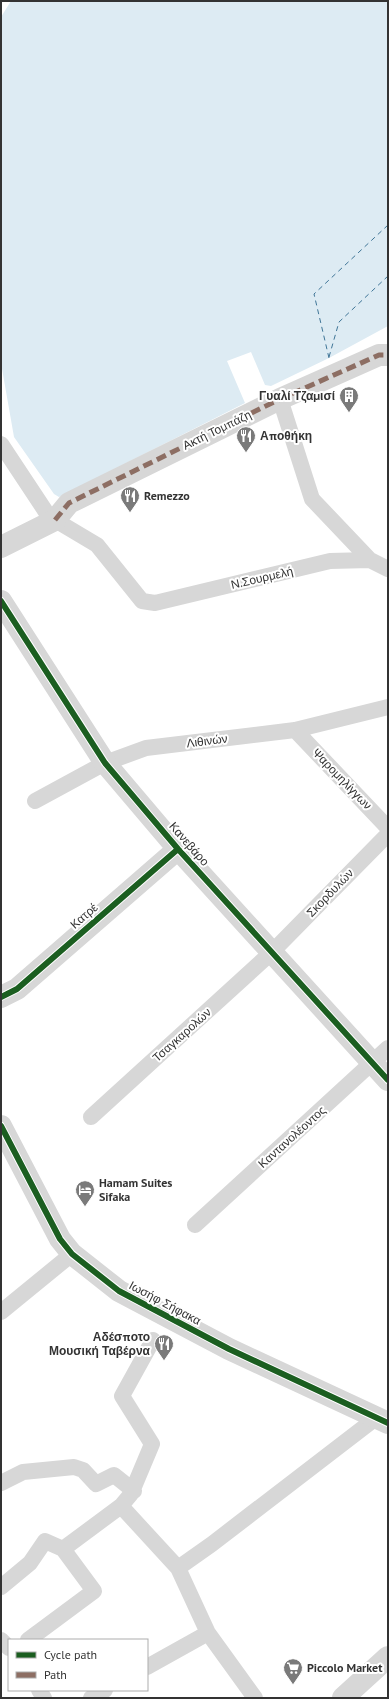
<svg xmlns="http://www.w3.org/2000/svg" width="389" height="1699" font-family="'PT Sans',sans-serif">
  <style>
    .water { fill: #ddebf3 }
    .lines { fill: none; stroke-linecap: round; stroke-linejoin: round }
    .ferry { stroke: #3f7597; stroke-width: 1; stroke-dasharray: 5 4; stroke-linecap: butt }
    .service { stroke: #d7d7d7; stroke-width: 16 }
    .pedestrian { stroke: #d7d7d7; stroke-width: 22 }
    .minor { stroke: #d7d7d7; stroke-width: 22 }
    .tertiary { stroke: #d7d7d7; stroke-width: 22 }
    .quiet { stroke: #8d6e63; stroke-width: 5; stroke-dasharray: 10 5; stroke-linecap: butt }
    .cycleway-casing { stroke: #fff; stroke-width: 8 }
    .cycleway { stroke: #1b5e20; stroke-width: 6 }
    .labels { text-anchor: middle; stroke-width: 4; stroke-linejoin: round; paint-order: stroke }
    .poi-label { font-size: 12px; font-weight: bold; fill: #333; stroke: #fff; text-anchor: start }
    .street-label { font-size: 12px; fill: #333; stroke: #fff }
  </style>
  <rect width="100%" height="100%" fill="#fff"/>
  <path class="water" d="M11,1h377v325l-59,32 -58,28 -6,-1 -14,-33 -24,9 18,42 -186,94 -5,-3 -40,-57 -13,-74v-346z"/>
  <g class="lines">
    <path class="ferry" d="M329,357l10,-35 49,-46
      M329,358l-15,-64 74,-69"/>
    <path class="service" d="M280,399l32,100 58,61
      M1,444l45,68 9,8 42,25 45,56 13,2 175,-42 40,-1 18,9
      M295,730l93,98
      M35,801l70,-38 41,-15 149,-18 93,-23
      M91,1117l181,-165 116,-118
      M195,1225l193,-177
      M1,1312l71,-58
      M1,1483l22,-11 51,-5 9,3 13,14 18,-9 20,16
      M121,1506l57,62 30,65 47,65
      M178,1568l34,-24 164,-126
      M1,1587l29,-24 15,-22 18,8 58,-43 10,-12 21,-50 -30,-48 31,-56
      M1,1640l8,8
      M28,1640l66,-49 -31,-42
      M147,1667l61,-34
      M39,1690l5,8
      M91,1698l14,-8"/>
    <path class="pedestrian" d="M55,520l14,-17 211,-104 99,-44h9"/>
    <path class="minor" d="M1,547l54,-27
      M1,601l104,162 73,86 210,231
      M1,997l16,-8 161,-140"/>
    <path class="tertiary" d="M1,1126l59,113 12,15 47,37 110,58 159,74
      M343,1698l45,-41"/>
    <path class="quiet" d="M55,520l14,-17 211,-104 99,-44h9"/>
    <g class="cycleway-casing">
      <path id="cycleway" d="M1,601l104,162 73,86 210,231
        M1,997l16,-8 161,-140
        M1,1126l59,113 12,15 47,37 110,58 159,74"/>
    </g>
    <use href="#cycleway" class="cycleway"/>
  </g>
  <defs>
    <g id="building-pin" transform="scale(1)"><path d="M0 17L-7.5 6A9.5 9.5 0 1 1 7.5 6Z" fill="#7a7a7a" stroke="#fff"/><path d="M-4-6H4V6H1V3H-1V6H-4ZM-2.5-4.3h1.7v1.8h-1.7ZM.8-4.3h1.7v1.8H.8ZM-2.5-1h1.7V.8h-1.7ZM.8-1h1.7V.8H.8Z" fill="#fff"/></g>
    <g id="restaurant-pin" transform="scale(1)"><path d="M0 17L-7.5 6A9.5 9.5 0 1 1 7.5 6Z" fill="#7a7a7a" stroke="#fff"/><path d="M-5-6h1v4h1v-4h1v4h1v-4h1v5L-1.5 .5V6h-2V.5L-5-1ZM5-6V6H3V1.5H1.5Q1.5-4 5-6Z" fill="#fff"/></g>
    <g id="hotel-pin" transform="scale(1)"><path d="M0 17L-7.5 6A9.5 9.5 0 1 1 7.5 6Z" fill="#7a7a7a" stroke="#fff"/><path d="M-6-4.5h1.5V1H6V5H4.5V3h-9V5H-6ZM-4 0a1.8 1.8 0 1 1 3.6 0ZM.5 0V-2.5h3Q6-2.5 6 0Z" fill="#fff"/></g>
    <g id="supermarket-pin" transform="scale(1)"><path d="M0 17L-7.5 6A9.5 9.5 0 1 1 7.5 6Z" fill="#7a7a7a" stroke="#fff"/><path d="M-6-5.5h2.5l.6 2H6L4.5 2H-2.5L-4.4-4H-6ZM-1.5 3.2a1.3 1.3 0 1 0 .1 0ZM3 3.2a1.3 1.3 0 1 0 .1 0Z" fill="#fff"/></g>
  </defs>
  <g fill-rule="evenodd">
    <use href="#building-pin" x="349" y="396"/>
    <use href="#restaurant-pin" x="246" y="436"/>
    <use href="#restaurant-pin" x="130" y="496"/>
    <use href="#hotel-pin" x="85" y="1190"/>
    <use href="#restaurant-pin" x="164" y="1344"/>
    <use href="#supermarket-pin" x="293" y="1668"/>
  </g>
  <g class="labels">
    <g class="poi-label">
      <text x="335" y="400" text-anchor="end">Γυαλί Τζαμισί</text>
      <text x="260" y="440">Αποθήκη</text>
      <text x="144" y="500">Remezzo</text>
      <text x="99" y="1187">Hamam Suites<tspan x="99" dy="14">Sifaka</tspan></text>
      <text x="150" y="1341" text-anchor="end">Αδέσποτο<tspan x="150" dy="14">Μουσική Ταβέρνα</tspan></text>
      <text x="307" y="1672">Piccolo Market</text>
    </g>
    <g class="street-label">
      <text transform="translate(217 430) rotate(-26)" y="4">Ακτή Τομπάζη</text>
      <text transform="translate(262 578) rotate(-13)" y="4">Ν.Σουρμελή</text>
      <text transform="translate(207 741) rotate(-7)" y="4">Λιθινών</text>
      <text transform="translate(342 779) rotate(46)" y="4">Ψαρομηλίγγων</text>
      <text transform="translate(189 844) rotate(49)" y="4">Κανεβάρο</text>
      <text transform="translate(330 893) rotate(-46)" y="4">Σκορδυλών</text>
      <text transform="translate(84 916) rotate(-41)" y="4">Κατρέ</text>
      <text transform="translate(182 1035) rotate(-42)" y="4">Τσαγκαρολών</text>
      <text transform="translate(292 1137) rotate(-42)" y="4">Καντανολέοντος</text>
      <text transform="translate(165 1303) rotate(28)" y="4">Ιωσήφ Σήφακα</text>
    </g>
  </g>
  <rect width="389" height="1699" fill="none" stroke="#333333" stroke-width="4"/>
  <rect x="8" y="1639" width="140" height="52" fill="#ffffff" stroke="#adadad"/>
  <rect x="16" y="1652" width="20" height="6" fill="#1b5e20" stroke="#adadad"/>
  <text x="44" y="1659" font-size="12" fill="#333333">Cycle path</text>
  <rect x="16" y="1672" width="20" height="6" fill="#8d6e63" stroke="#adadad"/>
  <text x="44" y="1679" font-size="12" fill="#333333">Path</text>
</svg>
